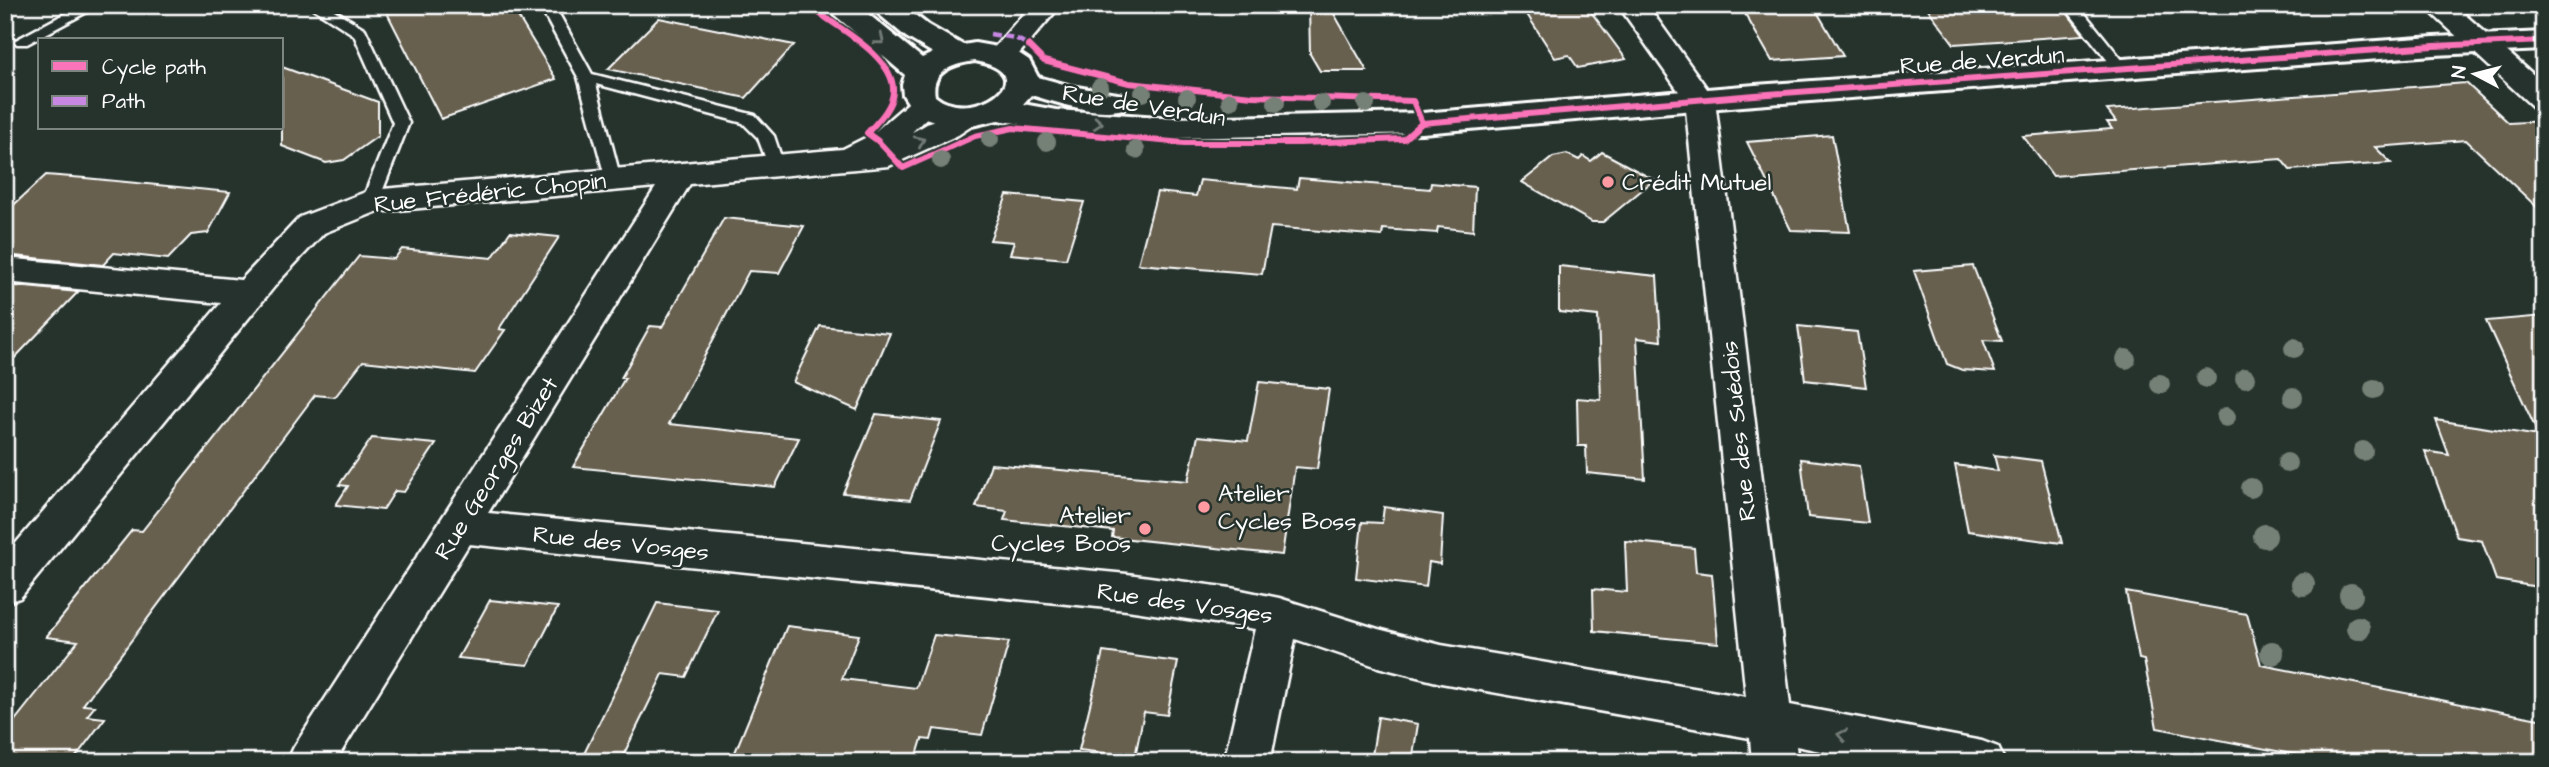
<svg xmlns="http://www.w3.org/2000/svg" width="2549" height="767" font-family="'Architects Daughter',sans-serif">
  <style>
    .building { fill: #686150; stroke: #fff; stroke-width: 2 }
    .lines { fill: none; stroke-linecap: round; stroke-linejoin: round }
    .service-casing { stroke: #fff; stroke-width: 5 }
    .minor-casing { stroke: #fff; stroke-width: 5 }
    .secondary-casing { stroke: #fff; stroke-width: 6 }
    .service { fill: #26332d; fill-rule: evenodd }
    .minor { fill: #26332d; fill-rule: evenodd }
    .secondary { fill: #26332d; fill-rule: evenodd }
    .quiet { stroke: #c787e3; stroke-width: 4.5; stroke-dasharray: 9 4.5; stroke-linecap: butt }
    .cycleway-casing { stroke: #26332d; stroke-width: 10 }
    .cycleway { stroke: #fb73b8; stroke-width: 6 }
    .tree { fill: #748076 }
    .oneway { stroke: #727a76 }
    .poi-dot { fill: #ff9aa2; stroke: #26332d; stroke-width: 2.5 }
    .labels { text-anchor: middle; stroke-width: 5; stroke-linejoin: round; paint-order: stroke }
    .street-label { font-size: 24px; fill: #fff; stroke: #26332d }
    .poi-label { font-size: 24px; fill: #fff; stroke: #26332d; text-anchor: start }
  </style>
  <rect width="100%" height="100%" fill="#26332d"/>
  <filter id="ink" filterUnits="userSpaceOnUse"><feTurbulence type="fractalNoise" baseFrequency=".0143" numOctaves="2"/><feDisplacementMap in="SourceGraphic" scale="14" xChannelSelector="R" yChannelSelector="G"/><feConvolveMatrix kernelMatrix="1 2 1 2 8 2 1 2 1" color-interpolation-filters="sRGB"/></filter>
  <g filter="url(#ink)">
    <path class="building" d="M383,5h128l45,74 -115,40z
      M1309,5h20l38,66h-47l-10,-17z
      M1521,5h65l40,54 -48,9 -9,-13 -14,3z
      M1740,5h73l30,51 -71,5z
      M1925,5h136l23,30 -130,9z
      M659,18l135,27 -48,53 -138,-29z
      M282,67l96,35v34l-34,24 -18,3 -44,-17z
      M2466,83l43,40 35,-2v93l-78,-74 -91,7 16,16 -101,7 -9,-11 -228,17 -30,-40 89,-7 -5,-7h9l-9,-12z
      M1832,135l18,97 -59,-2 -44,-88z
      M1602,152l52,28 -51,42h-11l-70,-40 31,-25 14,-3 12,6 4,-4 8,5z
      M46,175l39,3 145,14 -22,41 -17,2 -23,24 -54,-6 -11,12 -98,-10v-42z
      M1299,178l131,11 1,-6 44,4 -2,44 -35,-4 -1,6 -54,-4 -1,7 -111,-9 -9,47 -124,-10 19,-72 39,4 4,-16 97,9z
      M1007,195l77,7 -18,57 -56,-5 4,-12 -24,-2z
      M724,218l80,8 -25,47 -30,-2 -80,153 130,14 -24,49 -202,-20 52,-89h-4l29,-52 12,1z
      M510,232l49,5 -60,92 6,1 -30,43 -112,-12 -28,36 -20,-2 -232,310 12,1 -8,10 18,2 -33,44h-67v-29l73,-92 -32,-4 86,-107 10,1 217,-275 35,3 8,-10 90,9z
      M1559,266l98,10 4,65 -24,-3 8,141 -58,-6 -1,-27h-8l-1,-48 24,2 -3,-84 -39,-4z
      M1973,266l29,75 -19,-1 12,32 -33,-2 -15,-6 -33,-93z
      M5,285l73,7 -73,76z
      M2544,316v272l-48,-8 -14,-39 -25,-4 -32,-86 24,4 -13,-35 103,16 -53,-115z
      M820,326l70,7 -33,77 -64,-28z
      M1798,326l59,6 9,55 -61,-7z
      M1259,382l70,7 -12,80 -22,-2 -13,88 -170,-18 1,-6 -109,-11 3,-9 -31,-4 15,-43 197,17 10,-45 50,5z
      M876,414l65,7 -31,79 -67,-7z
      M372,438l64,6 -32,48 -9,-1 -12,19 -47,-5 12,-19 -9,-1z
      M1994,455l47,6 21,82 -94,-12 -13,-66 43,6z
      M1801,459l58,7 9,57 -60,-6z
      M1384,507l59,8 -3,49 -11,-2 -3,25 -70,-9 6,-56 20,1z
      M1625,541l69,7 2,24 16,2 6,69 -124,-12 -1,-42 34,3z
      M2126,592l121,22 14,51 283,55v42h-210l-177,-34 -13,-68 -5,-1z
      M490,600l68,7 -30,58 -70,-7z
      M657,603l61,7 -32,67 -23,-3 -43,88h-40z
      M787,626l72,9 -17,44 74,9 18,-53 75,7 -27,93 -48,-6 -3,11 -9,-1 -7,23h-184z
      M1103,652l75,10 -11,53 -23,-3 -9,45 -56,-7z
      M1378,717l40,7 -6,38h-41z"/>
    <g class="lines">
      <g class="service-casing">
        <path id="service" d="M81,5h19l-73,39h-10l-3,-3z
          M308,5h18l39,24 44,94 -32,82 -6,2 -9,-6 31,-78 -39,-88z
          M539,5h15l38,69 163,41 19,21 10,30 -2,4h-12l-12,-32 -15,-15 -147,-39 25,96 -2,4h-12l-29,-107z
          M2063,5h15l49,61 3,3 -3,3h-10z"/>
      </g>
      <g class="minor-casing">
        <path id="minor" d="M1031,5h30l-49,57 -10,3 -10,-3 -5,-6 5,-6z
          M1618,5h29l68,95 75,605 192,36 16,6 7,15h-131l-78,-16 2,16h-46l-2,-24 -309,-55 -63,-16 -83,-28 -25,123h-46l31,-133 -128,-19 -658,-66 -134,218h-48l7,-15 362,-560 -280,25 -52,21 -45,48 -259,317 -15,5v-47l216,-253 -216,-21v-24l236,22 59,-63 71,-27 472,-41 28,-14 43,-37 11,-3 11,3 4,7 -28,27c20,-9 41,-29 64,-23l4,7 -4,7 -18,12 -69,31 -199,18 -202,329 639,61 104,14 48,10 99,31 63,16 305,52 -61,-597z
          M2423,5h31l90,79v25l-11,-2z"/>
      </g>
      <g class="secondary-casing">
        <path id="secondary" d="M823,5h34l65,53 11,-5 -27,-16 -38,-32h34l26,20 35,20 12,-2 39,7 15,10 9,17 33,9 52,9 5,7 -5,7c-29,7 -64,-6 -92,-14l-8,9 33,6 118,8 248,-5 333,-28 679,-48 110,-5v18l-110,5 -679,50 -333,28 -248,5 -118,-8 -58,-10 -31,7 -23,-3 -19,-6 -13,-9 -9,-14 -1,-10 3,-10zM975,61c72,13 -3,66 -40,35 -5,-25 19,-32 40,-35z"/>
      </g>
      <use href="#service" class="service"/>
      <use href="#minor" class="minor"/>
      <use href="#secondary" class="secondary"/>
      <path class="quiet" d="M990,34l25,4 13,7"/>
      <g class="cycleway-casing">
        <path id="cycleway" d="M808,5c24,20 88,51 85,87 -1,16 -16,30 -26,41l11,8 25,27 72,-32 38,-8 171,15h116l104,-4 18,-16
          M1028,45l16,16 85,22 123,13 161,5 9,22
          M1422,123l333,-28 679,-49 110,-5"/>
      </g>
      <use href="#cycleway" class="cycleway"/>
    </g>
    <g class="tree">
      <circle cx="1100" cy="87" r="9"/>
      <circle cx="1143" cy="93" r="9"/>
      <circle cx="1187" cy="98" r="9"/>
      <circle cx="1230" cy="101" r="9"/>
      <circle cx="1276" cy="103" r="9"/>
      <circle cx="1321" cy="103" r="9"/>
      <circle cx="1366" cy="104" r="9"/>
      <circle cx="990" cy="139" r="9"/>
      <circle cx="1047" cy="142" r="9"/>
      <circle cx="1136" cy="150" r="9"/>
      <circle cx="941" cy="160" r="9"/>
      <circle cx="2294" cy="348" r="10"/>
      <circle cx="2126" cy="359" r="10"/>
      <circle cx="2206" cy="378" r="10"/>
      <circle cx="2245" cy="378" r="10"/>
      <circle cx="2160" cy="384" r="10"/>
      <circle cx="2374" cy="389" r="10"/>
      <circle cx="2293" cy="397" r="10"/>
      <circle cx="2226" cy="417" r="10"/>
      <circle cx="2363" cy="451" r="10"/>
      <circle cx="2287" cy="463" r="10"/>
      <circle cx="2251" cy="488" r="10"/>
      <circle cx="2265" cy="536" r="12"/>
      <circle cx="2303" cy="584" r="12"/>
      <circle cx="2351" cy="595" r="12"/>
      <circle cx="2358" cy="628" r="12"/>
      <circle cx="2272" cy="653" r="12"/>
    </g>
    <defs><path id="oneway-chevron" d="M-2-3.5L2.5 0L-2 3.5" fill="none" stroke-width="1.6" stroke-linecap="round" stroke-linejoin="round" transform="scale(1.75)"/></defs>
    <g class="oneway">
      <use href="#oneway-chevron" transform="translate(880 40) rotate(39)"/>
      <use href="#oneway-chevron" transform="translate(1098 123) rotate(4)"/>
      <use href="#oneway-chevron" transform="translate(920 141) rotate(-25)"/>
      <use href="#oneway-chevron" transform="translate(1842 735) rotate(-169)"/>
    </g>
  </g>
  <g class="poi-dot">
    <circle cx="1608" cy="182" r="7"/>
    <circle cx="1204" cy="507" r="7"/>
    <circle cx="1145" cy="529" r="7"/>
  </g>
  <g class="labels">
    <g class="street-label">
      <text transform="translate(1982 60) rotate(-4)" y="8">Rue de Verdun</text>
      <text transform="translate(1144 105) rotate(9)" y="8">Rue de Verdun</text>
      <text transform="translate(490 192) rotate(-6)" y="8">Rue Frédéric Chopin</text>
      <text transform="translate(1738 431) rotate(-96)" y="8">Rue des Suédois</text>
      <text transform="translate(496 468) rotate(-58)" y="8">Rue Georges Bizet</text>
      <text transform="translate(621 543) rotate(6)" y="8">Rue des Vosges</text>
      <text transform="translate(1185 603) rotate(8)" y="8">Rue des Vosges</text>
    </g>
    <g class="poi-label">
      <text x="1622" y="190">Crédit Mutuel</text>
      <text x="1218" y="501">Atelier<tspan x="1218" dy="28">Cycles Boss</tspan></text>
      <text x="1131" y="523" text-anchor="end">Atelier<tspan x="1131" dy="28">Cycles Boos</tspan></text>
    </g>
  </g>
  <rect width="2549" height="767" fill="none" stroke="#26332d" stroke-width="28"/>
  <rect x="14" y="14" width="2521" height="739" fill="none" stroke="#fff" stroke-width="2.5" filter="url(#ink)"/>
  <rect x="38" y="38" width="245" height="91" fill="#26332d" stroke="#7d8581" stroke-width="2"/>
  <rect x="52" y="61" width="35" height="10" fill="#fb73b8" stroke="#7d8581" stroke-width="2"/>
  <text x="102" y="74" font-size="21" fill="#ffffff">Cycle path</text>
  <rect x="52" y="96" width="35" height="10" fill="#c787e3" stroke="#7d8581" stroke-width="2"/>
  <text x="102" y="108" font-size="21" fill="#ffffff">Path</text>
  <g transform="translate(2475 74) rotate(277)" stroke="#26332d" stroke-width="5" paint-order="stroke">
  <path d="M0-5L12 26L0 18L-12 26Z" fill="#ffffff"/>
  <text y="-10" font-size="19" font-weight="bold" text-anchor="middle" fill="#ffffff">N</text>
  </g>
</svg>
